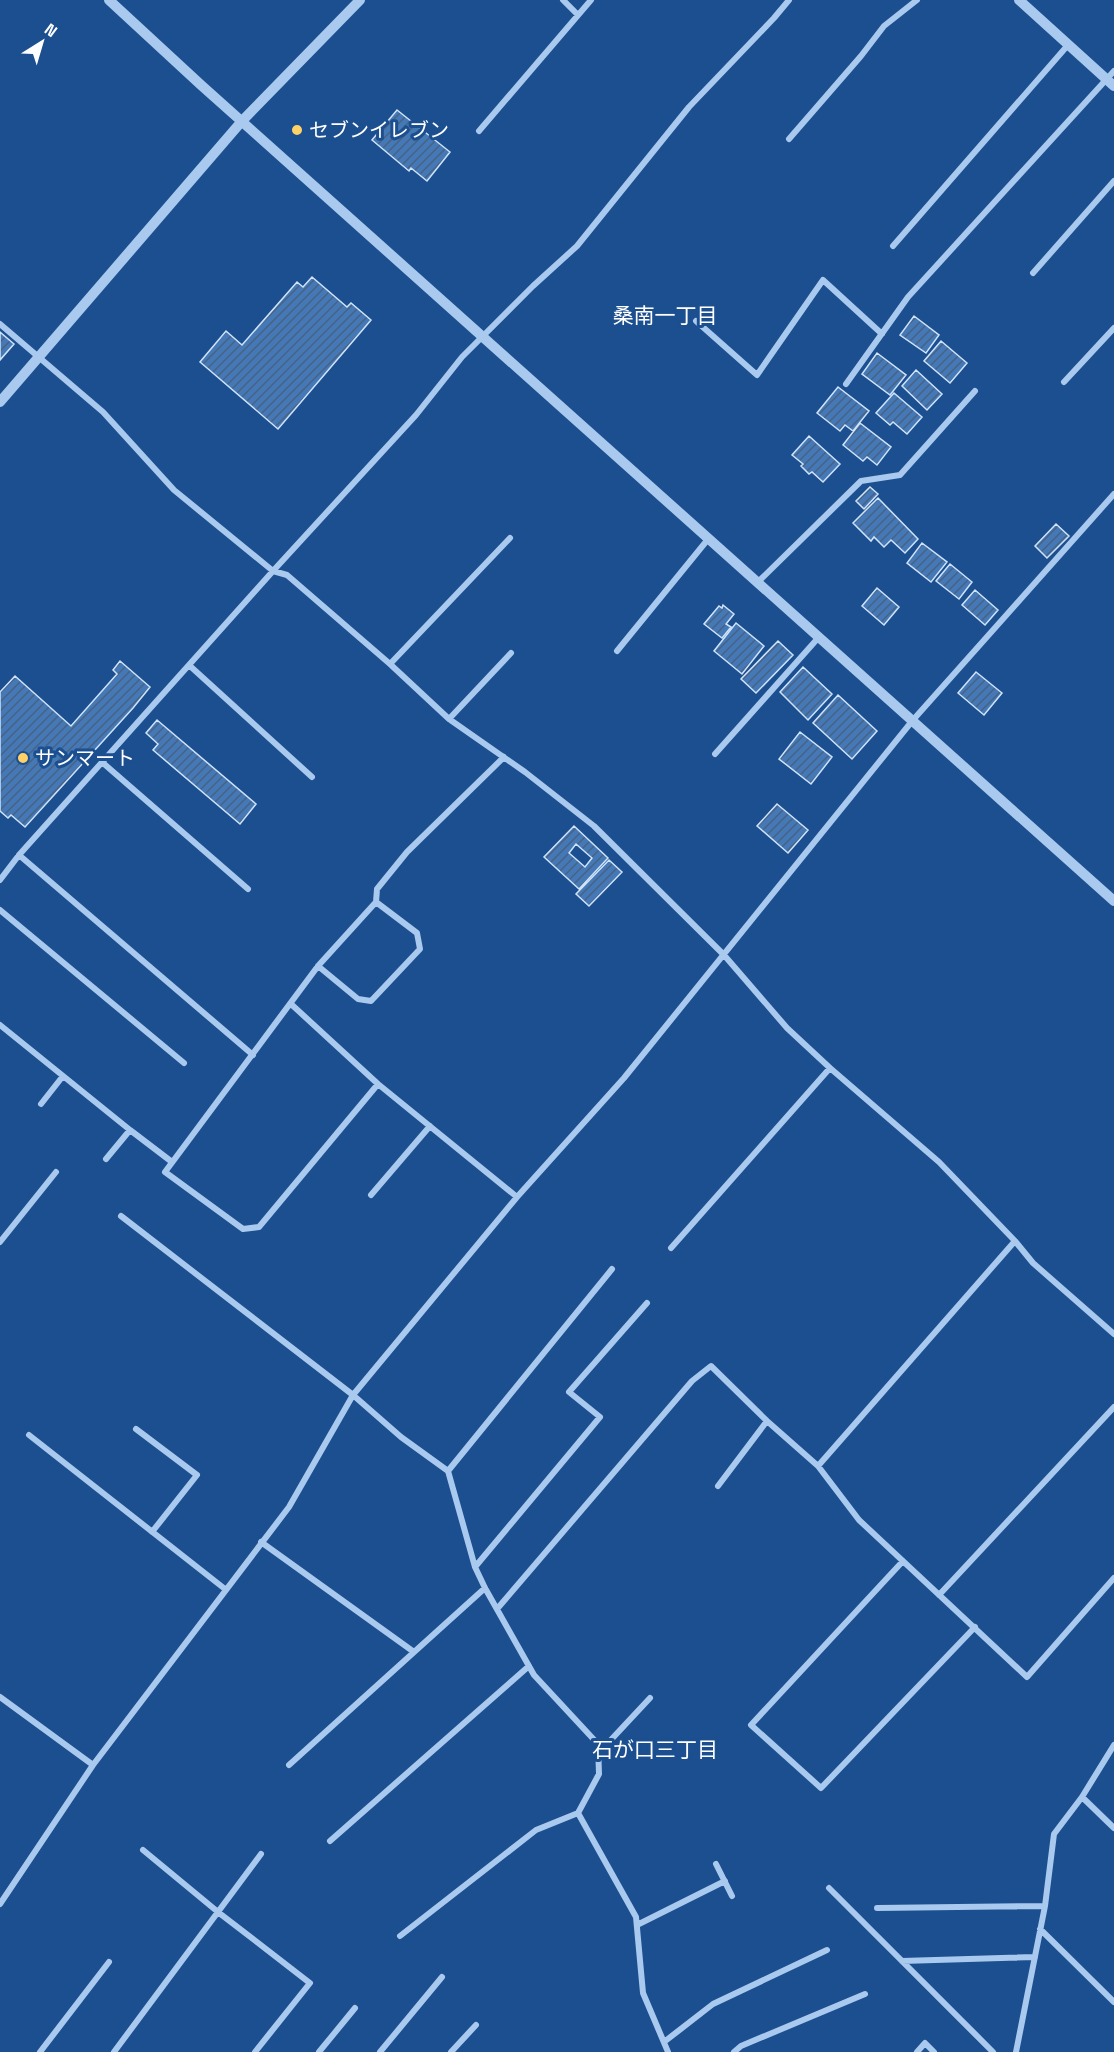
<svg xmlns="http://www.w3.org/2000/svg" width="1114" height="2052" font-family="'Space Grotesk','Noto Sans JP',sans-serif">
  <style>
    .building { fill: url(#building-hatch); stroke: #cfe3fa; stroke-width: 1.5; fill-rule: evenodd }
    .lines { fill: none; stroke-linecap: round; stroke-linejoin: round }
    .minor { stroke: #a9c9ee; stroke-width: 6 }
    .tertiary { stroke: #a9c9ee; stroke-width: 10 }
    .poi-dot { fill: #ffd166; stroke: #1b4f8f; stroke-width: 2 }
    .labels { text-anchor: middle; stroke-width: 6; stroke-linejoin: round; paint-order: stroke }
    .poi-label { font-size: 20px; fill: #fff; stroke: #1b4f8f; text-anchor: start }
    .neighbourhood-label { font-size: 21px; fill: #fff; stroke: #1b4f8f }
  </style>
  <defs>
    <pattern id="building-hatch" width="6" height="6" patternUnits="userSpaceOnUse" patternTransform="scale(1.5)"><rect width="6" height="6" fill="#4478b7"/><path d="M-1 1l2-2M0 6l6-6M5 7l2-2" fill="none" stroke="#486282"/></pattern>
  </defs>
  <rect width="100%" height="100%" fill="#1b4f8f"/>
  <path class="building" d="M397,110l53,42 -23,29 -16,-13 -2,3 -37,-31z
    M312,277l35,30 4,-4 20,17 -93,109 -78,-67 26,-31 16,14 55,-63 6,5z
    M914,316l25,19 -13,18 -26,-18z
    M0,332l14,12 -14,16z
    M941,341l26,22 -17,20 -26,-22z
    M877,353l29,22 -16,20 -28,-21z
    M916,370l26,24 -15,16 -25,-24z
    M838,387l31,24 -16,20 -8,-6 -5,6 -23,-18z
    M894,393l28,24 -15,17 -14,-12 -3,3 -14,-12z
    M860,423l31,24 -14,18 -10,-8 -4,4 -20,-16z
    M809,436l31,28 -17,18 -11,-10 -3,2 -8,-8 2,-2 -11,-9z
    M870,487l8,7 -14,15 -8,-8z
    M878,498l40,41 -13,14 -14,-13 -7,7 -10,-10 -3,4 -18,-18z
    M1056,524l13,12 -22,22 -12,-12z
    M922,543l25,19 -16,20 -24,-19z
    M950,564l22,18 -13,17 -23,-18z
    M877,588l22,19 -15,18 -22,-19z
    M975,590l23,20 -13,15 -23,-20z
    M723,605l11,9 -8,10 5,3 -9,11 -18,-14 15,-18 3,2z
    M736,623l28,23 -22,28 -28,-23z
    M778,641l15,14 -37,38 -15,-14z
    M120,661l30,26 -17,21 -108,119 -14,-12 -3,3 -8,-7v-119l15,-16 56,50 46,-52 -4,-4z
    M803,667l29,27 -24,26 -28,-28z
    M976,672l26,21 -18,22 -26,-22z
    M838,695l39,36 -25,28 -39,-36z
    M157,720l99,84 -16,20 -87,-74 5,-6 -12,-11z
    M800,732l32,25 -21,27 -32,-25z
    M777,804l31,26 -20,23 -31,-27z
    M574,826l34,32 -29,31 -35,-32zM576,844l16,14 -7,9 -16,-14z
    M609,860l13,12 -33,34 -13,-12z"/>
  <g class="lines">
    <path class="minor" d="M563,0l15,15
      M479,131l112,-131
      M789,139l72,-83 23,-30 33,-26
      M893,246l175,-201
      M1033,273l81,-92
      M696,321l61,54 66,-95 59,54
      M0,324l103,88 71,78 99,81 14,4 103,89 59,55 76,53 69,54 130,129 63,73 43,40 109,94 76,79 18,22 81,71
      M1064,382l50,-54
      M846,384l62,-87 206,-226
      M758,582l103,-101 39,-6 75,-84
      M617,651l92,-113
      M390,664l120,-126
      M190,666l122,111
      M449,719l62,-66
      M715,754l104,-117
      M103,763l145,126
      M19,855l234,200
      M0,880l19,-25 254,-284 143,-156 46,-58 71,-71 44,-40 112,-139 85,-89 15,-18
      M0,910l184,153
      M318,966l40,33 13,2 49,-52 -3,-16 -41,-31
      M291,1004l87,80 139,113
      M0,1025l130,105 42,32
      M378,1084l-119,143 -16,2 -78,-57 153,-206 58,-64 1,-13 30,-37 97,-95
      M41,1104l22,-28
      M106,1159l24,-29
      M371,1195l59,-69
      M121,1216l232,179 48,42 47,34 27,96 10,21 49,87 64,69 1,30 -21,39 58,104 7,76 25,59
      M0,1242l56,-70
      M671,1248l159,-180
      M136,1429l61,46 -45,57
      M29,1435l196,154
      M818,1466l197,-225
      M448,1471l164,-202
      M718,1486l49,-65
      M261,1542l153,110
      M903,1561l-152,164 70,63 154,-161
      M475,1567l125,-150 -31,-25 78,-89
      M939,1595l175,-188
      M497,1609l195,-228 19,-15 56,55 51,45 41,54 168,157 87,-99
      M0,1697l93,68
      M598,1744l10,-1 42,-45
      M289,1765l196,-177
      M1082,1797l32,31
      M330,1841l199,-175
      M143,1850l75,62 92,71 -55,69
      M716,1864l16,32
      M829,1888l164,164
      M0,1904l93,-139 196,-258 64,-112 164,-198 107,-119 289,-358 201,-226
      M877,1908l168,-2
      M637,1925l88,-44
      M1040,1929l74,73
      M400,1936l136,-106 42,-17
      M902,1961l133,-4
      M664,2042l49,-38 114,-54
      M40,2052l69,-90
      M114,2052l147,-198
      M319,2052l36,-44
      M380,2052l62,-75
      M451,2052l25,-27
      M734,2052l7,-6 124,-52
      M917,2052l8,-9 9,9
      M1016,2052l29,-146 9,-72 28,-37 32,-52"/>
    <path class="tertiary" d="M109,0l92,85 913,816
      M1019,0l95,86
      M0,402l242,-281 118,-121"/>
  </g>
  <g class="poi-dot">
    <circle cx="297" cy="130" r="6"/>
    <circle cx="23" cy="758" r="6"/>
  </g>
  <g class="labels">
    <g class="poi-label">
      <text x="309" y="137">セブンイレブン</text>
      <text x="35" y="765">サンマート</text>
    </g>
    <g class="neighbourhood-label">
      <text x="665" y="323">桑南一丁目</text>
      <text x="655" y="1757">石が口三丁目</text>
    </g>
  </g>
  <g transform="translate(42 42) rotate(37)" stroke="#1b4f8f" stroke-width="4.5" paint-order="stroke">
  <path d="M0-4.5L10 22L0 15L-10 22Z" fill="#ffffff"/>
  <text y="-9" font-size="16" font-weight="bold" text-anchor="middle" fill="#ffffff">N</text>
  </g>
</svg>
